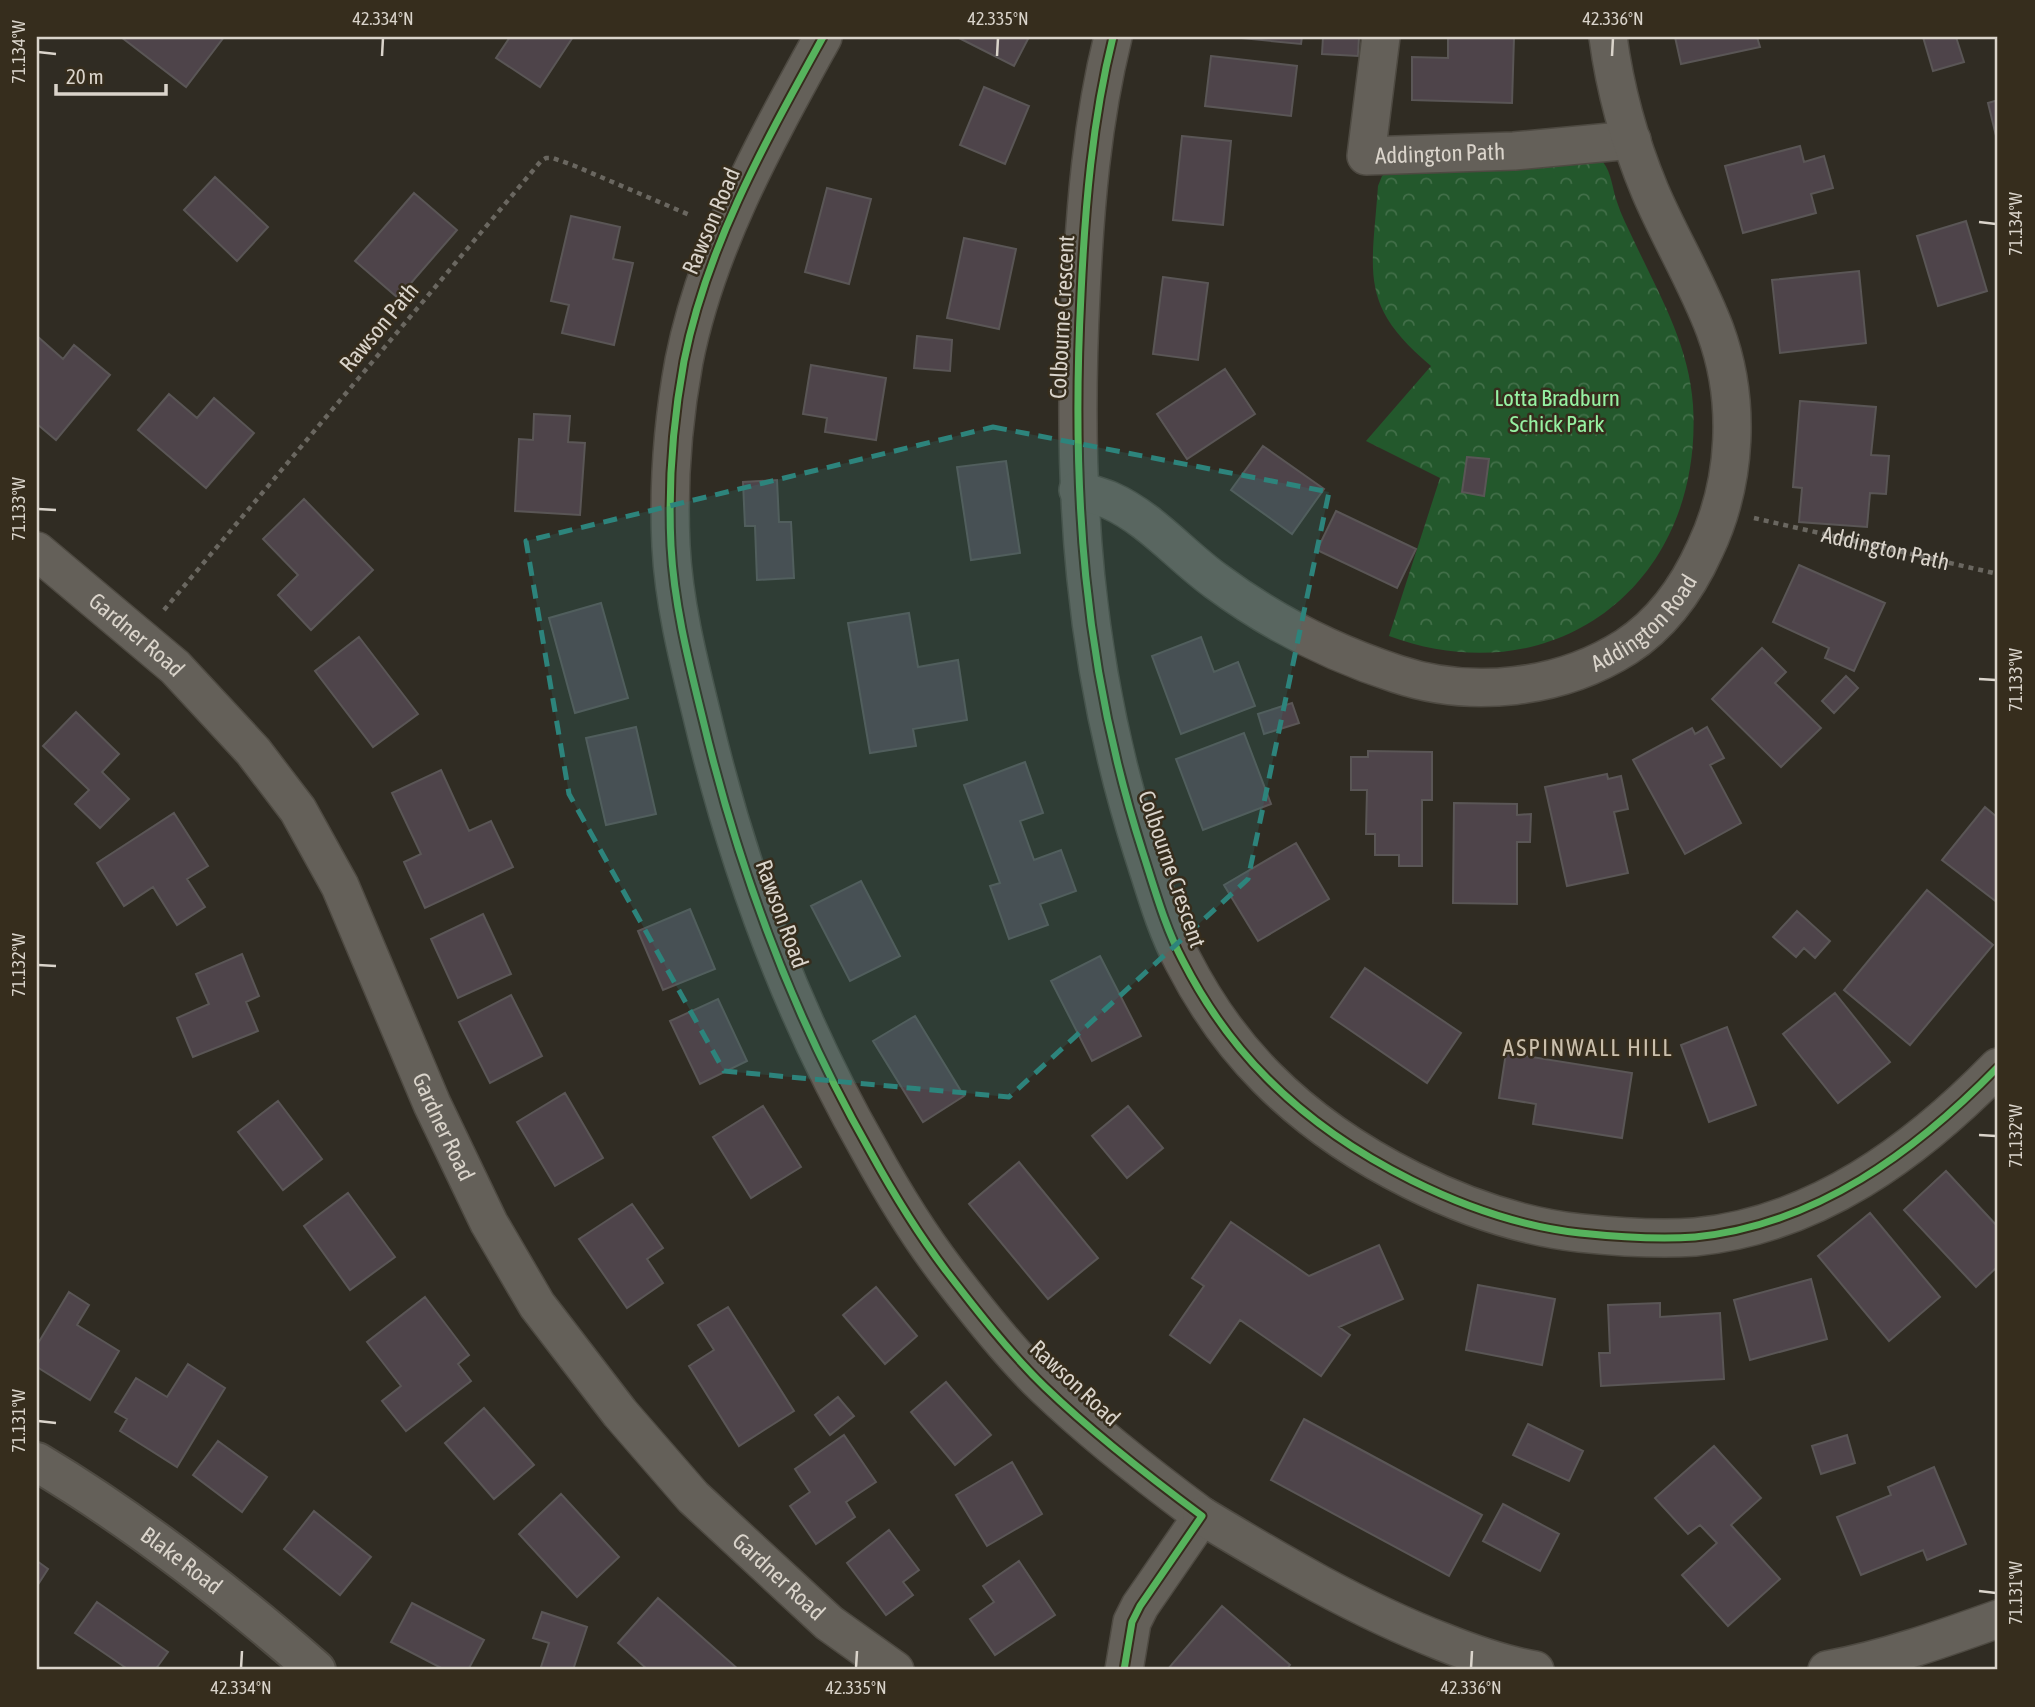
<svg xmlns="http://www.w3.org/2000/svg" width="2035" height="1707" font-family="'Asap Condensed',sans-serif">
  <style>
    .park { fill: url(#park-crowns) }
    .building { fill: #4e444a; stroke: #5a5656; stroke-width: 2 }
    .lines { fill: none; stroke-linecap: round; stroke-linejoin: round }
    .minor-casing { stroke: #4e4a42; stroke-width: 40 }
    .tertiary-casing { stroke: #4e4a42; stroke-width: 42 }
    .path { stroke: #6a6760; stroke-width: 4.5; stroke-dasharray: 5 5; stroke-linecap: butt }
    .minor { stroke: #646059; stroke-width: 37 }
    .tertiary { stroke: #646059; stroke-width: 38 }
    .cycleway-casing { stroke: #362d1d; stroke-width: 11 }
    .cycleway { stroke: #56b35d; stroke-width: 7 }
    .marked { fill: #2d847c; fill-opacity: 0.2; stroke: #2d847c; stroke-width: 5; stroke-dasharray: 14 9; stroke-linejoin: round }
    .ticks { fill: none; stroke: #dad4cb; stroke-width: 2.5 }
    .labels { text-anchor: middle; stroke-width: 5; stroke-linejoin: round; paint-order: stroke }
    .street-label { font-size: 23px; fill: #dad4cb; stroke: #362d1d }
    .park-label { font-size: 23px; fill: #96f1a2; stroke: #362d1d }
    .neighbourhood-label { font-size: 24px; letter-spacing: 2px; fill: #cabfac; stroke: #362d1d }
    .neatline { fill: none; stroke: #dad4cb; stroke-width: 2.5 }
    .ticks-label { font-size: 18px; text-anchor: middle; fill: #dad4cb }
  </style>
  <defs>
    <pattern id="park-crowns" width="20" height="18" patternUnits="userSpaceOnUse" patternTransform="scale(1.75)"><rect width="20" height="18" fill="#23582c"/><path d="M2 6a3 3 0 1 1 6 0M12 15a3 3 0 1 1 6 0" fill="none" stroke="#426f49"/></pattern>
  </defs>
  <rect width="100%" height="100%" fill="#302c23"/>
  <path class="park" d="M1593,161l10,1c9,12 9,26 14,40 4,13 11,26 17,39 25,53 55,104 59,164 11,177 -136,293 -304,231l51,-158 -74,-37 65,-75c-73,-61 -59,-93 -53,-180l4,-10 13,-9z"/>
  <path class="building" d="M121,37h103l-38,50z
    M510,37h63l-33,50 -44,-29z
    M957,37h72l-15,29z
    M1231,37h71l-1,7z
    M1323,37h36l-1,19 -36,-2z
    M1448,37h66l-2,66 -100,-3v-43l36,1z
    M1675,37h82l3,10 -79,17z
    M1923,37h33l8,25 -31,9z
    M1211,56l86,10 -6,50 -86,-10z
    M984,87l45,19 -24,58 -45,-19z
    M1998,100v44l-10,-41z
    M1182,136l49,5 -8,84 -50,-5z
    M1800,146l4,16 20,-6 9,32 -22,6 5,19 -73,20 -18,-67z
    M215,177l53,50 -31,34 -53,-51z
    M827,188l44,11 -22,85 -44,-12z
    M414,193l43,37 -59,68 -43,-37z
    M571,216l49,11 -7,32 20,4 -19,82 -52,-12 7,-28 -18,-4z
    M1966,221l21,70 -49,15 -21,-70z
    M964,238l52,11 -17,80 -52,-11z
    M1859,271l7,72 -86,10 -8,-73z
    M1163,277l45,6 -10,77 -45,-6z
    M37,336l26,23 11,-14 36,30 -54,65 -19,-16z
    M917,336l35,4 -2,31 -36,-3z
    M811,365l75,13 -10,62 -51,-8 2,-14 -24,-4z
    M1225,369l30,45 -68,45 -30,-45z
    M169,394l28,24 17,-20 40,35 -48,55 -68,-58z
    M1800,401l76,6 -5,48 18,1 -3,38 -16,-1 -3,34 -68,-5 3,-34 -9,-1z
    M534,414l36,2 -2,26 17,1 -5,72 -65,-4 4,-72 14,1z
    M1263,446l61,43 -32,45 -61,-44z
    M1467,457l22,2 -5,37 -22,-4z
    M1006,461l14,92 -49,7 -14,-93z
    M777,480l2,42h12l3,56 -37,2 -2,-54h-10l-2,-44z
    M304,499l69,71 -62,60 -33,-35 20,-20 -35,-36z
    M1336,511l80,38 -19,39 -80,-38z
    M1799,565l86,38 -31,68 -29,-13 4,-10 -56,-26z
    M601,603l27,95 -53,15 -26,-95z
    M909,613l9,54 40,-7 9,60 -54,9 3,17 -46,7 -22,-130z
    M359,637l59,77 -45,33 -58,-76z
    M1201,637l13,35 24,-10 17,44 -74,28 -29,-78z
    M1762,648l24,24 -11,11 46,45 -40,39 -69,-68z
    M1846,676l12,12 -24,25 -12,-12z
    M1292,703l7,20 -35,11 -6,-20z
    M76,712l43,42 -17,18 27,27 -29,29 -25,-24 14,-14 -46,-44z
    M636,727l20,87 -50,11 -20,-87z
    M1707,727l17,31 -14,7 31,58 -56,31 -52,-94 59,-32 3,6z
    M1244,733l27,71 -68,26 -27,-71z
    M1368,751l64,1v48h-10v66h-23v-11h-24v-21h-9l1,-44h-16v-33h17z
    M1025,762l18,51 -23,8 14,39 27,-10 15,41 -36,13 8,21 -39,14 -19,-53 10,-3 -36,-98z
    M441,770l28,61 22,-10 22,46 -88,41 -21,-46 17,-8 -29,-61z
    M1607,774l1,5 13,-3 7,33 -14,3 14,61 -61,13 -22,-99z
    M1454,803l63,1v11l14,-1 -1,28h-13v62l-64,-1z
    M1985,807l13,11v85l-56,-43z
    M174,813l34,53 -21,13 18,28 -28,18 -24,-38 -29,19 -27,-43z
    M1296,843l33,56 -71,42 -34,-56z
    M861,881l39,75 -50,25 -39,-75z
    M1927,890l66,55 -83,100 -66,-55z
    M690,909l25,60 -52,21 -25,-59z
    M1797,911l33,30 -15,17 -11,-10 -8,9 -23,-20z
    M483,914l28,60 -53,24 -27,-59z
    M242,954l17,42 -13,6 12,29 -65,26 -16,-39 32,-14 -13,-30z
    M1100,956l41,80 -49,25 -41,-80z
    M1365,968l96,65 -34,50 -96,-66z
    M1835,993l55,69 -52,41 -55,-69z
    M511,995l31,61 -52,27 -31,-61z
    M718,999l29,62 -47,23 -30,-63z
    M915,1016l49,80 -41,26 -50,-81z
    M1727,1027l29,78 -47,17 -28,-77z
    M1506,1053l126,20 -10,65 -89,-14 3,-20 -37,-6z
    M565,1093l38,65 -48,28 -38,-64z
    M278,1101l44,58 -39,31 -45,-58z
    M763,1106l38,61 -50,31 -38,-61z
    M1128,1106l35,42 -36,30 -35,-42z
    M1019,1162l79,96 -50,41 -79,-95z
    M1946,1171l52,56v39l-22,21 -72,-77z
    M348,1193l47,64 -45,33 -46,-64z
    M632,1204l31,44 -16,11 16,24 -36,25 -48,-69z
    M1870,1213l70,84 -51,44 -71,-85z
    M1231,1222l78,54 70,-31 24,54 -64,28 11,8 -29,41 -81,-56 -30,43 -40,-28 34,-49 -12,-8z
    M1811,1279l16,60 -77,21 -16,-60z
    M1478,1285l77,14 -13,66 -76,-15z
    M876,1287l41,49 -32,28 -42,-49z
    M69,1292l20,13 -12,20 42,26 -29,49 -53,-33v-22z
    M425,1297l44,58 -11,9 13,17 -65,50 -24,-30 19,-15 -34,-44z
    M1660,1303v14l60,-4 4,66 -123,7 -2,-33h11l-2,-48z
    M728,1307l66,104 -55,35 -50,-80 25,-16 -16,-25z
    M188,1364l37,24 -48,79 -57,-36 7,-12 -12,-7 21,-34 31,19z
    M946,1382l45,53 -36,30 -44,-53z
    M838,1397l16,19 -24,19 -15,-20z
    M484,1408l50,57 -40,34 -49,-56z
    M1304,1419l178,96 -33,61 -178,-96z
    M1528,1424l55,27 -14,30 -56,-26z
    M844,1435l32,47 -30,20 9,15 -39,27 -26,-38 20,-14 -15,-23z
    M1847,1435l8,28 -34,11 -9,-28z
    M218,1441l49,36 -25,35 -49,-37z
    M1714,1446l47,52 -30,27 49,54 -52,47 -46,-51 35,-32 -17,-18 -12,9 -33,-36z
    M1012,1462l30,52 -55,32 -31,-51z
    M1934,1467l32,77 -39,16 -4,-10 -62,25 -24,-58 54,-22 -3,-8z
    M561,1494l58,63 -42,40 -58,-63z
    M1503,1504l56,30 -19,37 -57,-30z
    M314,1511l57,46 -31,38 -56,-46z
    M889,1530l30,40 -16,12 10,13 -27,20 -39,-52z
    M37,1561l11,8 -11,17z
    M1019,1561l36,54 -60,40 -25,-36 24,-17 -11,-16z
    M658,1598l81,72h-91l-30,-27z
    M97,1602l71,50 -13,18h-26l-54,-37z
    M412,1603l72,37 -16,30h-23l-54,-28z
    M1222,1606l68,59 -4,5 -118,-1z
    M542,1612l45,15 -14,43h-33l9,-27 -16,-5z"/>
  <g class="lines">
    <g class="minor-casing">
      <g id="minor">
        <path d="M823,37c-56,102 -116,208 -139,324 -11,60 -16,124 -13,185 3,59 18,117 32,174 36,151 90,296 167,431 23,42 48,83 77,121 30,39 63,81 98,115 49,47 103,89 157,129l-62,90 -8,16 -8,48"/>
        <path d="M1113,37c-21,84 -28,171 -32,257 -10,194 2,373 62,559 12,37 22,74 40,108 22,43 50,83 84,117 77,78 204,143 313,155 38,4 76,7 115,4 121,-12 220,-85 303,-170"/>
        <path id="s2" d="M1381,37l-15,119 148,-5 118,-11"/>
        <path id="s3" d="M1078,490c10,3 21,6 31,10 41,18 71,55 107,81 55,41 116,72 181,93 75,25 163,15 229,-27 37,-24 61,-58 79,-98 32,-67 36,-149 10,-219 -18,-48 -45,-92 -65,-139 -20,-48 -35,-102 -42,-154"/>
        <path id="s4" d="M37,551l138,116 78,84 45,59 42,76 92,218 57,119 48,82 83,108 73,84 136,126 66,47"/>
        <path d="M1202,1516c78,47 156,93 241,126 30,12 61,23 92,28"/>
        <path d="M1827,1670c59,-11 115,-31 171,-51"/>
      </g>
    </g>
    <g class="tertiary-casing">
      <g id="tertiary">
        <path id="s5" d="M37,1462c99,59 192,132 279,208"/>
      </g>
    </g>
    <g class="path">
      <path id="s1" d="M1754,518l244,56"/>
      <path d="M164,610l377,-449 5,-3h7l22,8 117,50"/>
    </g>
    <use href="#minor" class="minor"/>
    <use href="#tertiary" class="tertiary"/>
    <g class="cycleway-casing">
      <path id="cycleway" d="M823,37c-56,102 -116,208 -139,324 -11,60 -16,124 -13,185 3,59 18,117 32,174 36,151 90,296 167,431 23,42 48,83 77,121 30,39 63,81 98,115 49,47 103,89 157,129l-62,90 -8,16 -8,48
        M1113,37c-21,84 -28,171 -32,257 -10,194 2,373 62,559 12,37 22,74 40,108 22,43 50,83 84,117 77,78 204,143 313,155 38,4 76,7 115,4 121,-12 220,-85 303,-170"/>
    </g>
    <use href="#cycleway" class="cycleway"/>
  </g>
  <path class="marked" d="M993,427l336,65 -81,387 -239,218 -285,-26 -155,-277 -43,-253z"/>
  <path class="ticks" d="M38,52l18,2M382,56l1,-18M997,56l1,-18M1612,56l1,-18M1979,222l17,2M38,509l18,1M1979,679l17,1M38,965l18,1M1979,1135l17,1M38,1421l18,2M1979,1591l17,2M241,1668l1,-17M856,1668l1,-17M1471,1668l1,-17"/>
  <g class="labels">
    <g class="street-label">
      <text dy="8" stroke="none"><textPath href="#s2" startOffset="194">Addington Path</textPath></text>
      <text transform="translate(711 221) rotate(-67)" y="8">Rawson Road</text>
      <text transform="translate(1062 317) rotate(-87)" y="8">Colbourne Crescent</text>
      <text transform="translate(379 327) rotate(-50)" y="8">Rawson Path</text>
      <text dy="8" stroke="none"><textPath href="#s1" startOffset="135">Addington Path</textPath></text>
      <text dy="8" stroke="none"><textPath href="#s3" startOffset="639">Addington Road</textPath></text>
      <text dy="8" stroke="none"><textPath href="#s4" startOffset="130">Gardner Road</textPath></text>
      <text transform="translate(1172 869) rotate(71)" y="8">Colbourne Crescent</text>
      <text transform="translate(782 914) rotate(70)" y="8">Rawson Road</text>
      <text dy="8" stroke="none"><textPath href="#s4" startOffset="718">Gardner Road</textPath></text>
      <text transform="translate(1075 1383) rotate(43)" y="8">Rawson Road</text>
      <text dy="8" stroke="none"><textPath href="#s5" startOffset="175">Blake Road</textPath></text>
      <text dy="8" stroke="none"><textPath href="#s4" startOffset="1284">Gardner Road</textPath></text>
    </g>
    <g class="park-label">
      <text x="1557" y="406">Lotta Bradburn<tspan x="1557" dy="26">Schick Park</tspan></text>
    </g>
    <g class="neighbourhood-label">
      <text x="1588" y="1056">ASPINWALL HILL</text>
    </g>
  </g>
  <rect width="2035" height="1707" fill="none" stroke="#362d1d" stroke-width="77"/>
  <path d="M56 84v10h110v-10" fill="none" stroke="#dad4cb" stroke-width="3.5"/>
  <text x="66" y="84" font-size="21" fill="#dad4cb" stroke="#362d1d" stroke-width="5" paint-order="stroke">20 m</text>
  <rect x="38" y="38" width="1958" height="1630" class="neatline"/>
  <g class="ticks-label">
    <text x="383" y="25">42.334°N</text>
    <text x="998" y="25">42.335°N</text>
    <text x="1613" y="25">42.336°N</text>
    <text transform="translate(19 52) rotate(-90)" y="6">71.134°W</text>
    <text transform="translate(2016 224) rotate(-90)" y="6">71.134°W</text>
    <text transform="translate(19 509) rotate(-90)" y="6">71.133°W</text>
    <text transform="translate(2016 680) rotate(-90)" y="6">71.133°W</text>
    <text transform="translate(19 965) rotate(-90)" y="6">71.132°W</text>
    <text transform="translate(2016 1136) rotate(-90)" y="6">71.132°W</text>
    <text transform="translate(19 1421) rotate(-90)" y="6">71.131°W</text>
    <text transform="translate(2016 1593) rotate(-90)" y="6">71.131°W</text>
    <text x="241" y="1694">42.334°N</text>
    <text x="856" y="1694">42.335°N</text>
    <text x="1471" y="1694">42.336°N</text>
  </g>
</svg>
